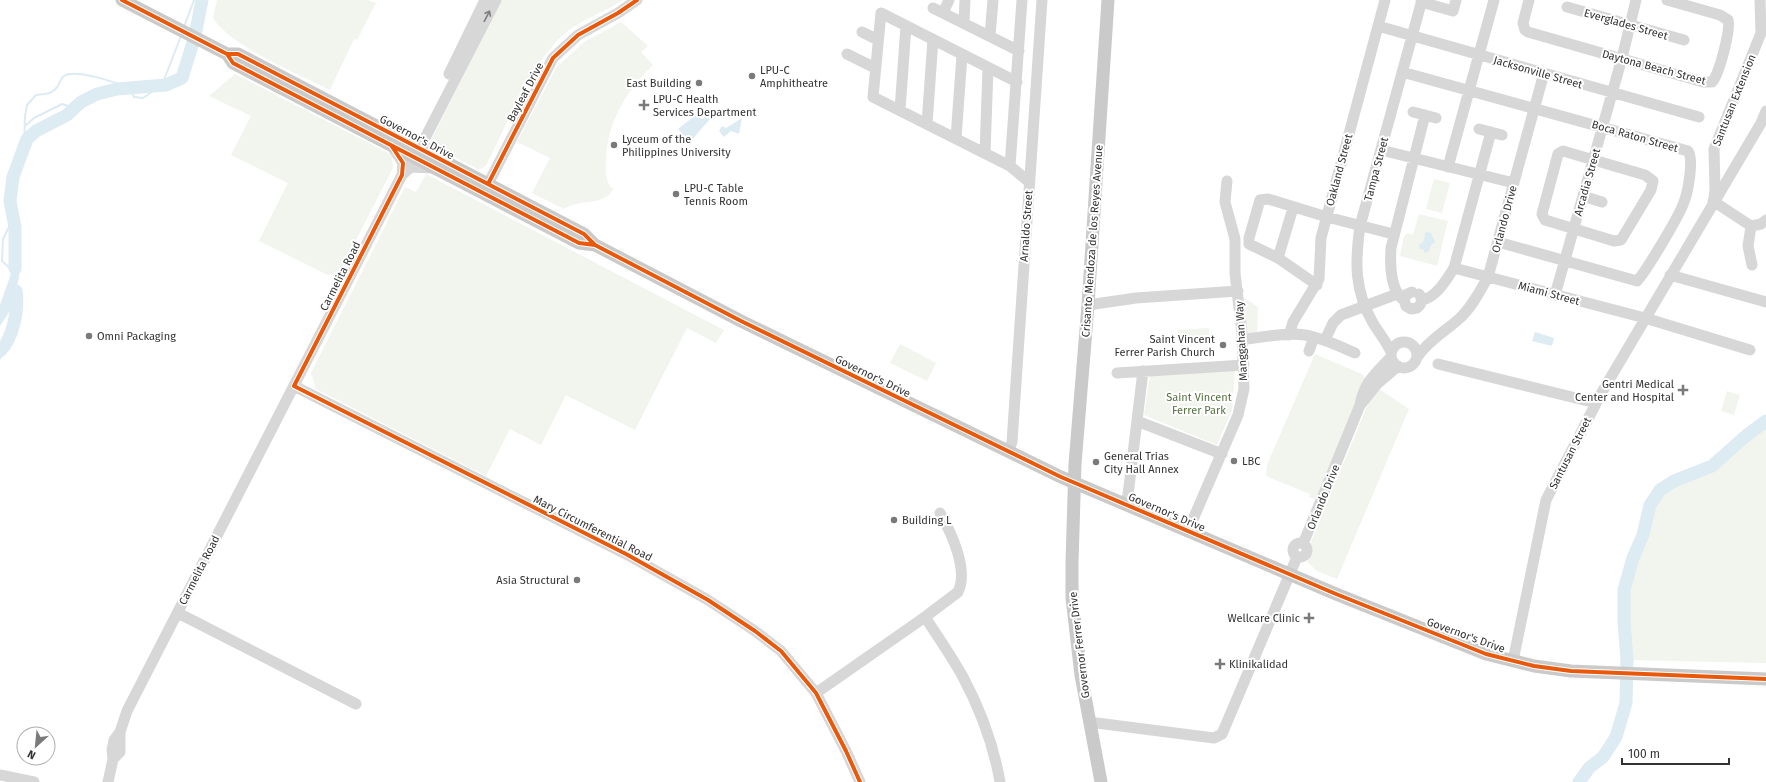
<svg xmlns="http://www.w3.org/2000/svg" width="1766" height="782" font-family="'Fira Sans',sans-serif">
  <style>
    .green { fill: #f1f5ed }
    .water { fill: #ddebf3 }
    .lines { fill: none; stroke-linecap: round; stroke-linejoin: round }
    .stream { stroke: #ddebf3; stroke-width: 2 }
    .river { stroke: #ddebf3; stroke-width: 13 }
    .minor { stroke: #d7d7d7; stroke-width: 11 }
    .major { stroke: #cacaca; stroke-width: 13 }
    .cycleway-casing { stroke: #fff; stroke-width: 6 }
    .cycleway { stroke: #e8590c; stroke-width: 4 }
    .oneway { stroke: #7d7d7d }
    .poi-dot { fill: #7a7a7a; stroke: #fff; stroke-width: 1.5 }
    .labels { text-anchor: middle; stroke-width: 4; stroke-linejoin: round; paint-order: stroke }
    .street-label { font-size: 11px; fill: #333; stroke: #fff }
    .poi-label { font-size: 11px; fill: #333; stroke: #fff; text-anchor: start }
    .park-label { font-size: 11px; fill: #56703f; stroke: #fff }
  </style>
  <rect width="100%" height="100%" fill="#fff"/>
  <path class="green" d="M217,0h151l8,3 -19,37 -3,-1 -24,51c-30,-15 -100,-44 -117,-72z
    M502,0h121c-17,11 -37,18 -54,30 -37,29 -61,92 -82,134l-4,4 -5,1 -49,-25z
    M621,22l27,24 -7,6 12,13c-27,26 -47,59 -47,97 -1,10 0,18 5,26h3c-11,20 -31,9 -50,21l-32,-16 18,-35 -33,-16 39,-74 28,-26z
    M235,74l157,81 1,13 -53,103 -12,4 -69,-34 29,-58 -57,-28 20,-39 -42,-20z
    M426,174l269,141 29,15 -8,13 -29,-15 -52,102 -69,-35 -25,50 -31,-16 -24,47 -170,-87 -5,-16 94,-186 11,5z
    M1434,179l16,4 -8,30 -16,-4z
    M1419,214l29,7 -11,45 -37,-10 4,-20 4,-3 5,2z
    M1243,297l15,10 -1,26 -12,2z
    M1209,328l1,16 -31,2 -1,-16z
    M900,344l36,19 -9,18 -37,-18z
    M1315,354l47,20 4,6 -51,119 -6,-2 1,-3 -44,-18 1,-11z
    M1235,369l-3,41 -15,35 -73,-30 6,-40z
    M1379,389l30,20 -72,170 -20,-8 -10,-9 4,-20 59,-143z
    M1727,391l13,4 -6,20 -13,-4z
    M1766,422v241l-139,-3 -3,-38v-32l9,-32 10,-23 7,-30 10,-15 14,-9 38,-14 35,-32z"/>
  <path class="water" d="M706,113l4,6 -20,23 -12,-13 19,-15 5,5 3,-2 -3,-3z
    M742,118l-3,16 -8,-3 -7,6 -5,-6 3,-5 4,2z
    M15,227l4,50 -6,29 -13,20v-21l14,-40z
    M1428,232l3,1 4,9 -4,3 -2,6 -4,2 -2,-4h-3l-1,-4 5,-4 1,-8z
    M18,302c-3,21 -5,40 -18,58v-16l11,-17z
    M1535,332l19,6 -2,8 -20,-5z"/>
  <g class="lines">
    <path class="stream" d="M184,27l10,-27
      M25,126l9,-8 28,-14 13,4
      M24,147l1,-31 2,-11 9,-10c10,-1 18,-1 23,-11 1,-3 2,-6 5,-8 11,-8 53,7 66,12l4,9 9,1 19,-13 19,-49
      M12,212l-3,15 -6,12 -1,22 10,9"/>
    <path class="river" d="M15,269v-42l-5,-26 3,-24 14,-38 9,-8 31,-16 14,-13 16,-8 20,-5 49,-4 16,-7 13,-42 7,-36
      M0,351c13,-12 19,-43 16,-60
      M1579,782l10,-14 14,-11 13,-20 10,-34 1,-43 -3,-38v-32l9,-32 10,-23 7,-30 10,-15 14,-9 38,-15 35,-31 19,-14"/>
    <path class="minor" d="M1529,0l-6,23 2,7 3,2 175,50h9c7,-7 19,-53 16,-62l-8,-5 -53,-15
      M1421,2l32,9 3,-11
      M1567,7l117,33
      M933,8l86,43
      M943,13l6,-13
      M964,23l1,-23
      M1378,26l321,91
      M862,32l16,8
      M990,36l3,-36
      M847,54l28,14
      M1402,72l286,79c6,8 0,41 -4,51 -4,13 -39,71 -47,79l-139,-39
      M449,74l36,-74
      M1017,82l-136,-69 -8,84 137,69 19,16
      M900,110l6,-84
      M1413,112l23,6
      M927,124l6,-85
      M1479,129l23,6
      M956,138l6,-83
      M1381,150l133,33
      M1563,151l82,24 8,6 -2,9 -30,50 -7,1 -69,-21 -3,-6 16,-60z
      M431,153l-8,-11 73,-142
      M985,153l3,-85
      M1010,166l12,-166
      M1448,167l46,-167
      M402,175l9,-8 21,1
      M488,184l65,-126 25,-23 40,-22 19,-13
      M1583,196l19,6
      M1714,199l1,-10 -1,-40 47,-116 -1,-33
      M1713,201l38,25 10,-2 5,-4
      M1751,226l-3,20 4,19
      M1278,258l15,-50
      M1454,268l191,50 105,32
      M1670,275l96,27
      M1317,285l-39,-27 -29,-14v-6l11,-38 8,-1 59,18 66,17
      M1412,292l-5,2 -3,6 2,6 5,3 6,-1c5,-4 6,-9 2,-14
      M1555,295l67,-237 14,-58
      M1404,300c-14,-9 -14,-37 -13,-52l34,-133
      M1422,300c14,-2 25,-21 32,-32l37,-136
      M1088,305l48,-7 102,-7
      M1289,335l4,-13 26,-43 2,-41 64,-238
      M1246,339c19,-2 40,-7 59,-4 18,3 34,11 50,18
      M1325,340l8,-17 8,-8 56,-21
      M1391 355a13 13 0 1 1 26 0a13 13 0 1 1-26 0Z
      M1309,351l5,-14
      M1391,352c-5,-11 -12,-19 -18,-29 -19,-33 -18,-61 -13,-97l62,-226
      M1418,356c11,-16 28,-25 42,-38 12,-11 20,-27 28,-41l56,-204
      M1438,364l158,39
      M1117,373l127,-8
      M294,386l332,168 82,46 47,31 26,20 35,42 30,58 14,31
      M1361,404l16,-20 21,-18
      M1137,421l85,33
      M1008,452l4,-10 30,-442
      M1125,504l3,-9 15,-124
      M1188,531l50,-116 6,-26 -2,-55 -7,-61v-34l-10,-37 2,-21
      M1293 550a7 7 0 1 1 14 0a7 7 0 1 1-14 0Z
      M1303,544l57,-139c4,-23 16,-32 31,-48
      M178,613l178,91
      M925,617c13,20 27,40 38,60 17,32 31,70 37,105
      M1513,661l33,-161 56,-108 159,-269 5,-12
      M816,693l109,-76 33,-25c11,-22 -7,-60 -18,-79
      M1089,722l125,16 8,-4 75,-177
      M113,759l7,-7v-20
      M0,775l34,7
      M108,782l5,-23 -1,-9 2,-10 6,-8 7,-21 275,-536 1,-12 -12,-18"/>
    <path class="major" d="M122,0l105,54h11l346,180 11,11 146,76 320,156 275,117 150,60 48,12 37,5 195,8
      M227,54l6,9 346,180 16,2
      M1101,782l-20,-107 -9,-77v-35l3,-99 13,-159 20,-305"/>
    <g class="cycleway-casing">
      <path id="cycleway" d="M122,0l105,54h11l346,180 11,11 146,76 320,156 275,117 150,60 48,12 37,5 195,8
        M227,54l6,9 346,180 16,2
        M391,145l12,18 -1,12 -108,211 332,168 82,46 47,31 26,20 35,42 30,58 14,31
        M488,184l65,-126 25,-23 40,-22 19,-13"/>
    </g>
    <use href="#cycleway" class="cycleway"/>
  </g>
  <defs><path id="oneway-shaft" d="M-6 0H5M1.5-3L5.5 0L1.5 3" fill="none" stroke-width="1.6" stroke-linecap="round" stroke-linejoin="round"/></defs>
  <use class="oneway" href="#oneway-shaft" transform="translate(487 16) rotate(-63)"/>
  <g class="poi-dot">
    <circle cx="752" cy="76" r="4"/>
    <circle cx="699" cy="83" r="4"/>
    <path d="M642 99h4v4h4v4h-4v4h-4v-4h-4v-4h4z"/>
    <circle cx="614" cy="145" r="4"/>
    <circle cx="676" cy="194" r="4"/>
    <circle cx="89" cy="336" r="4"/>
    <circle cx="1223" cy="345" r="4"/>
    <path d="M1681 384h4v4h4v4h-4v4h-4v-4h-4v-4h4z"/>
    <circle cx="1234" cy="461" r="4"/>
    <circle cx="1096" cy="462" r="4"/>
    <circle cx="894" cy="520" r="4"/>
    <circle cx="577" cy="580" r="4"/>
    <path d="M1307 612h4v4h4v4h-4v4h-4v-4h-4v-4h4z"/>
    <path d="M1218 658h4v4h4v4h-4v4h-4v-4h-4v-4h4z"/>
  </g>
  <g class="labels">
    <g class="street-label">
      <text transform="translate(1626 24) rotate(16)" y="4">Everglades Street</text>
      <text transform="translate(1654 67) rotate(15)" y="4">Daytona Beach Street</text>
      <text transform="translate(1538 72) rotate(16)" y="4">Jacksonville Street</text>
      <text transform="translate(525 92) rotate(-62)" y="4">Bayleaf Drive</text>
      <text transform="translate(1734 100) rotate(-68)" y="4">Santusan Extension</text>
      <text transform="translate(1635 136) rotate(16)" y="4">Boca Raton Street</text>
      <text transform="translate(417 137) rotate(28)" y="4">Governor's Drive</text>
      <text transform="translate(1376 169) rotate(-75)" y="4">Tampa Street</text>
      <text transform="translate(1339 170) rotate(-75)" y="4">Oakland Street</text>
      <text transform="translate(1587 182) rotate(-74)" y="4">Arcadia Street</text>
      <text transform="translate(1504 219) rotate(-75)" y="4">Orlando Drive</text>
      <text transform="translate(1026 226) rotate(-86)" y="4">Arnaldo Street</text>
      <text transform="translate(1092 241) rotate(-86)" y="4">Crisanto Mendoza de los Reyes Avenue</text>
      <text transform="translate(340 276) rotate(-63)" y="4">Carmelita Road</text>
      <text transform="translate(1549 293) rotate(15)" y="4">Miami Street</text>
      <text transform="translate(1241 341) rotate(-93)" y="4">Manggahan Way</text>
      <text transform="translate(873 376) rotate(26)" y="4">Governor's Drive</text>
      <text transform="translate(1570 453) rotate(-63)" y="4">Santusan Street</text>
      <text transform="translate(1323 497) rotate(-68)" y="4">Orlando Drive</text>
      <text transform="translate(1167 512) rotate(23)" y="4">Governor's Drive</text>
      <text transform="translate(593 528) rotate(27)" y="4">Mary Circumferential Road</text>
      <text transform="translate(199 570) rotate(-63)" y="4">Carmelita Road</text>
      <text transform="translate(1466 635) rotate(20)" y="4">Governor's Drive</text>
      <text transform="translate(1079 645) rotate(-97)" y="4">Governor Ferrer Drive</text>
    </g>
    <g class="poi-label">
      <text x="760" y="74">LPU-C<tspan x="760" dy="13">Amphitheatre</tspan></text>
      <text x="691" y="87" text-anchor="end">East Building</text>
      <text x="653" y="103">LPU-C Health<tspan x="653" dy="13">Services Department</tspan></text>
      <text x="622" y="143">Lyceum of the<tspan x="622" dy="13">Philippines University</tspan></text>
      <text x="684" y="192">LPU-C Table<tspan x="684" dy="13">Tennis Room</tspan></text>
      <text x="97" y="340">Omni Packaging</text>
      <text x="1215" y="343" text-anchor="end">Saint Vincent<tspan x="1215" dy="13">Ferrer Parish Church</tspan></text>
      <text x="1674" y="388" text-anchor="end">Gentri Medical<tspan x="1674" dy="13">Center and Hospital</tspan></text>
      <text x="1104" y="460">General Trias<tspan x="1104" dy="13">City Hall Annex</tspan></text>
      <text x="1242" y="465">LBC</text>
      <text x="902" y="524">Building L</text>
      <text x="569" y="584" text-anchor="end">Asia Structural</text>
      <text x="1300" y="622" text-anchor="end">Wellcare Clinic</text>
      <text x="1229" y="668">Klinikalidad</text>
    </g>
    <g class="park-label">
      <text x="1199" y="401">Saint Vincent<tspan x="1199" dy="13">Ferrer Park</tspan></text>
    </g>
  </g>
  <g transform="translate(36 746) rotate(207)"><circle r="19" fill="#ffffff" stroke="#adadad"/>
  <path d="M0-3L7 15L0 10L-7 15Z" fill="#7a7a7a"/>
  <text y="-6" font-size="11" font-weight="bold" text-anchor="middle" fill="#333333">N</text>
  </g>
  <path d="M1622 758v6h107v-6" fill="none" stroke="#333333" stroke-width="2"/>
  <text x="1628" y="758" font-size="12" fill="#333333" stroke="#ffffff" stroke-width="3" paint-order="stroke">100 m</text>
</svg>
